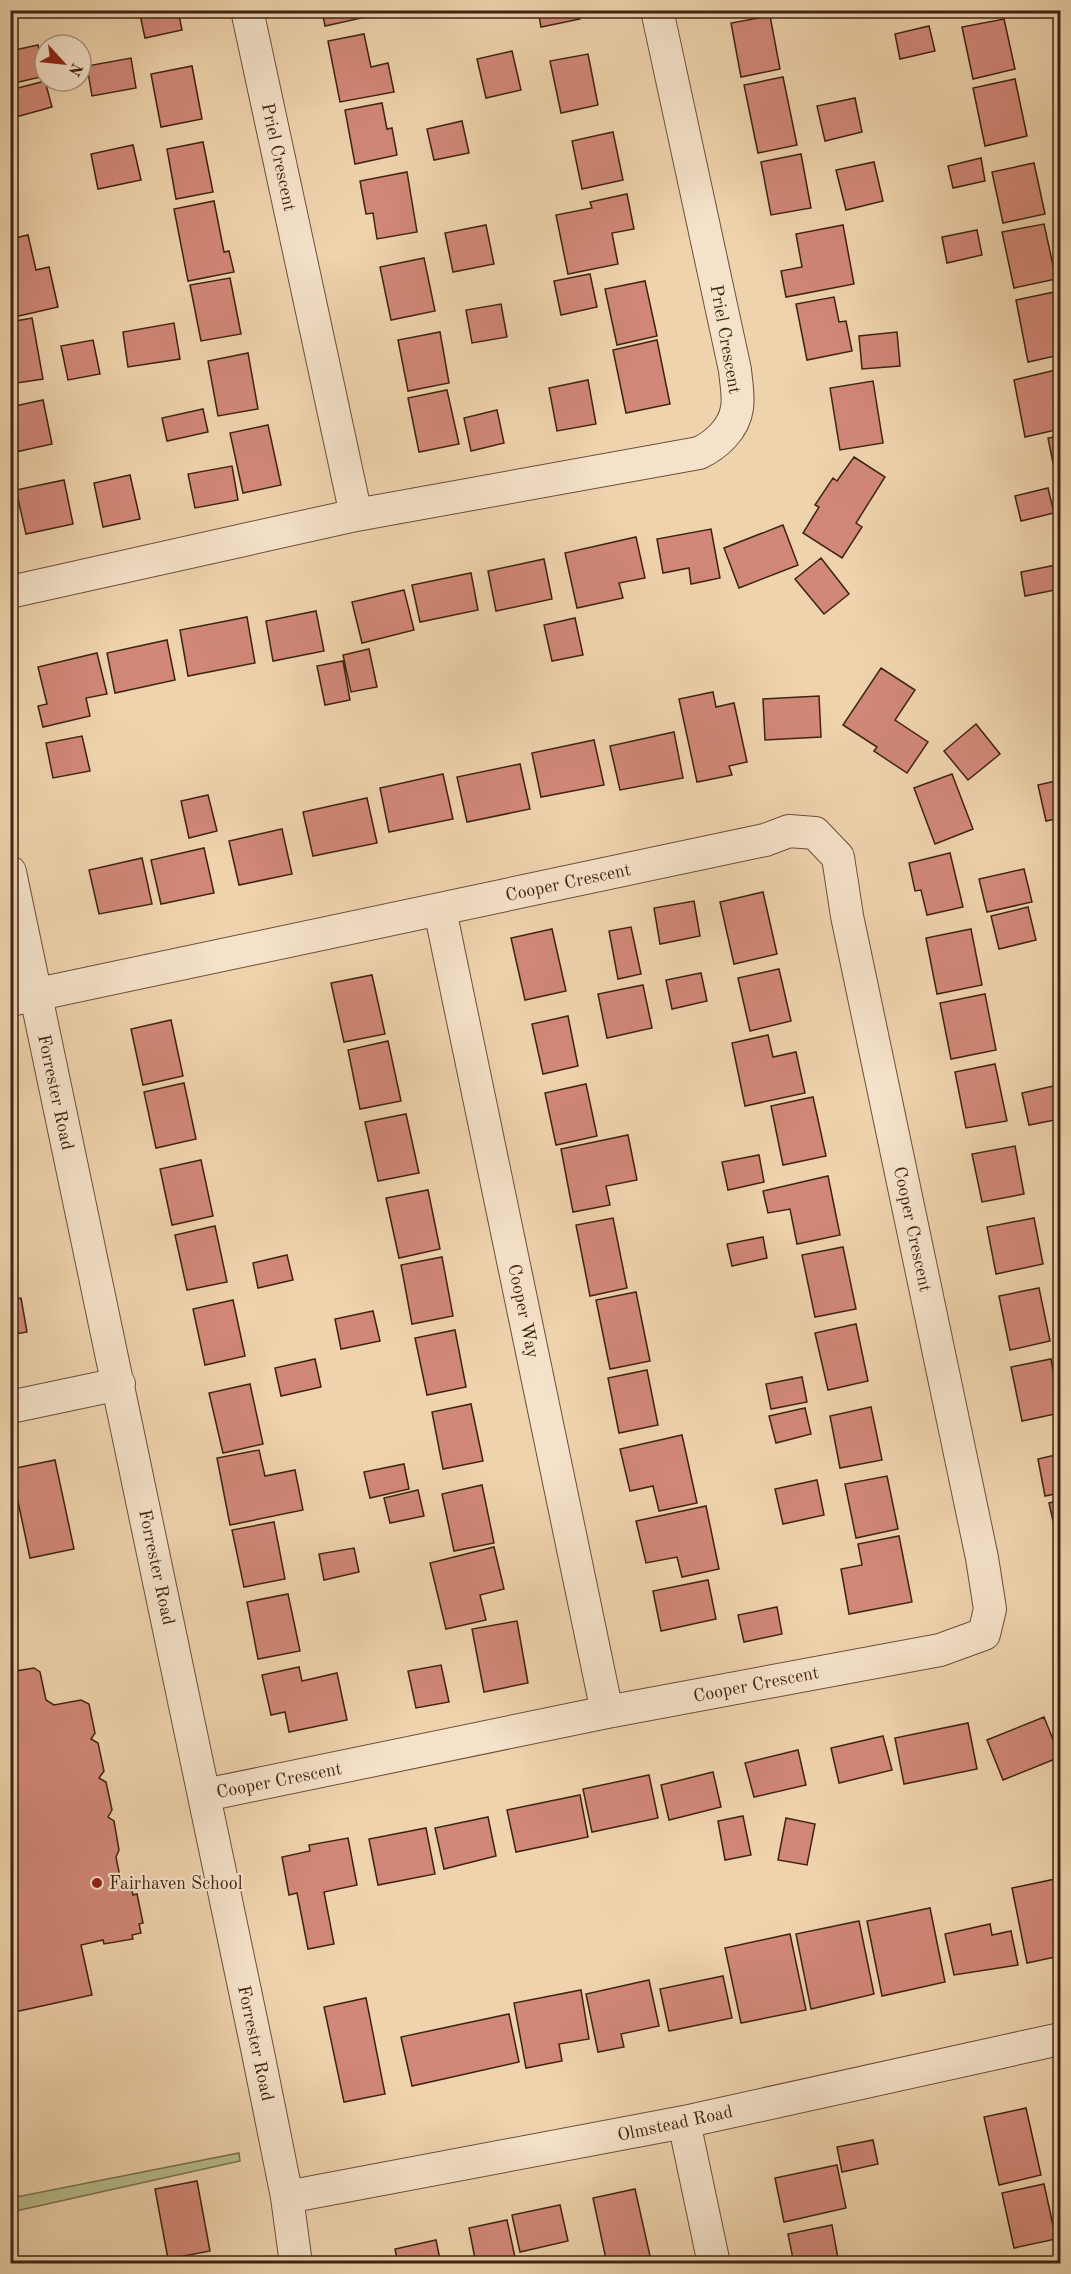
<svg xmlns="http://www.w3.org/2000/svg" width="1071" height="2274" font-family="'Old Standard TT',serif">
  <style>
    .green { fill: #b6bd8c; stroke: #7a704f; stroke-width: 1.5 }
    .building { fill: #d28878; stroke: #3f2312; stroke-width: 1.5 }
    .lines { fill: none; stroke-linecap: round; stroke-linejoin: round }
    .minor-casing { stroke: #6b4f39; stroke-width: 34 }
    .minor { stroke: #f5e2ca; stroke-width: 32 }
    .poi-dot { fill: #8f2418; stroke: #f5e2ca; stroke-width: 2 }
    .labels { text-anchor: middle; stroke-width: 4.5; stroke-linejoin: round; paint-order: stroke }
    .street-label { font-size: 18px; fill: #3f2312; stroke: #f5e2ca }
    .poi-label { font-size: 18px; fill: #3f2312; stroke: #f5e2ca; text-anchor: start }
  </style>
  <rect width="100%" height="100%" fill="#efd3ad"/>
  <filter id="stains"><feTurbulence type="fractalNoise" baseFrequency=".00333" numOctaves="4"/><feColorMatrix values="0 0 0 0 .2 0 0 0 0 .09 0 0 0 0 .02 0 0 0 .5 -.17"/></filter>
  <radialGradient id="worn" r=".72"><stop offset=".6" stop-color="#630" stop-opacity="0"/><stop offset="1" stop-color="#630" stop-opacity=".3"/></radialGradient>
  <path class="green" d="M239,2153l1,8 -229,51v-14z"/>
  <path class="building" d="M139,10h39l4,20 -37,8z
    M322,10h43l1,7 -41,9z
    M538,10h40l2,9 -39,8z
    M770,16l10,53 -39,8 -10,-54z
    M1004,19l11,50 -42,10 -11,-52z
    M929,26l6,25 -35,8 -5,-25z
    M364,34l7,33 17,-4 6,29 -54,10 -12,-61z
    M38,45l7,31 -35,8v-33z
    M512,51l9,39 -35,8 -9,-39z
    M588,54l10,51 -37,8 -11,-52z
    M131,58l5,30 -44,8 -5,-30z
    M192,66l10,53 -41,8 -10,-53z
    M783,77l14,68 -39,8 -14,-68z
    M1015,79l12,57 -42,10 -12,-58z
    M45,81l7,26 -36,10 -6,-27z
    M855,98l7,34 -37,9 -8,-35z
    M382,103l5,26 5,-1 5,27 -42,9 -10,-54z
    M462,121l7,32 -35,7 -7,-31z
    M613,132l10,48 -41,9 -10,-48z
    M203,142l10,50 -37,7 -9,-50z
    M133,145l8,35 -43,9 -7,-35z
    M801,154l10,54 -40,7 -10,-53z
    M981,158l4,23 -32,7 -5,-22z
    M874,162l9,39 -37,9 -10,-40z
    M1034,163l11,51 -42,9 -11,-51z
    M407,172l10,60 -40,7 -4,-26 -7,1 -6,-33z
    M627,194l7,35 -22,4 6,31 -50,10 -12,-59 36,-7 -2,-6z
    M214,201l10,51 5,-1 5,21 -46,9 -14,-72z
    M1044,224l12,55 -42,9 -12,-56z
    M486,225l8,39 -41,8 -8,-39z
    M843,225l11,59 -68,13 -5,-26 21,-4 -6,-33z
    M977,230l5,25 -35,8 -5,-26z
    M28,235l8,35 13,-3 9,40 -48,11v-79z
    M424,258l11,53 -44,9 -11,-53z
    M590,274l7,33 -36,8 -7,-34z
    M230,278l11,56 -40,7 -11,-56z
    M645,281l12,55 -40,9 -12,-56z
    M1059,291l1,64 -32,7 -12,-62z
    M834,297l5,25 7,-1 6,30 -45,9 -11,-56z
    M501,304l6,33 -35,6 -6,-33z
    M32,318l11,61 -33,5v-62z
    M174,323l6,36 -52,8 -5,-35z
    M440,332l9,51 -41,8 -10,-51z
    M897,332l3,34 -38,3 -3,-33z
    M93,340l7,34 -32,6 -7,-34z
    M657,340l13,64 -44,9 -13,-63z
    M248,353l10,56 -40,7 -10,-55z
    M1060,369v60l-35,8 -11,-57z
    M588,380l8,44 -39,7 -8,-43z
    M873,381l10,62 -43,7 -10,-62z
    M447,390l12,54 -40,8 -11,-54z
    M43,400l9,44 -41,9 -1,-46z
    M203,409l5,23 -41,9 -5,-23z
    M497,410l7,33 -33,8 -7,-33z
    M268,425l13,60 -38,8 -13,-60z
    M1060,436v61l-12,-59z
    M854,457l31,20 -29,46 6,4 -20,31 -39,-25 16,-26 -4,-2 18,-27 4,3z
    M232,466l6,34 -43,8 -7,-34z
    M130,475l10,44 -37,8 -9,-44z
    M64,480l9,44 -47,10 -10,-44z
    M1048,488l6,25 -33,8 -6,-25z
    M783,525l15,40 -59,23 -15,-40z
    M711,529l9,49 -29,6 -2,-16 -26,5 -6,-34z
    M636,537l9,41 -26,5 4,15 -46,10 -12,-55z
    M821,558l28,36 -25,20 -29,-35z
    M544,559l8,40 -56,12 -8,-40z
    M1056,565l4,24 -35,7 -4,-24z
    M471,573l7,37 -58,12 -8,-37z
    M404,590l10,40 -52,13 -10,-41z
    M316,611l8,40 -51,10 -7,-40z
    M247,617l8,46 -67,13 -8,-46z
    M575,618l8,37 -31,6 -8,-36z
    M167,640l8,40 -60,13 -8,-40z
    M369,649l8,38 -26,5 -8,-37z
    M97,653l10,41 -21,4 4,18 -47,11 -5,-21 9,-2 -9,-37z
    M343,661l7,39 -25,5 -8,-39z
    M881,668l34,22 -20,30 33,22 -21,31 -33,-22 3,-4 -34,-22z
    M713,692l3,15 18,-4 13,59 -18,4 3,9 -35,7 -18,-83z
    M819,696l2,41 -56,3 -2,-41z
    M976,724l24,30 -32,26 -24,-29z
    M674,732l9,46 -63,12 -10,-44z
    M82,736l8,35 -37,7 -7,-35z
    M594,740l10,45 -63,12 -9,-44z
    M520,764l10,45 -63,13 -10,-45z
    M443,774l10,45 -64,13 -9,-44z
    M952,774l21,55 -38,15 -21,-56z
    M1060,780v38l-14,3 -8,-36z
    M208,795l9,36 -28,7 -8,-37z
    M367,798l10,45 -64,13 -10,-44z
    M282,829l10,45 -53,11 -10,-44z
    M204,848l10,45 -53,11 -10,-44z
    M950,853l13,54 -36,8 -6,-25 -6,1 -6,-28z
    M142,858l10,46 -53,10 -10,-44z
    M1024,869l8,33 -45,10 -8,-33z
    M763,892l14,62 -43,10 -14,-62z
    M694,901l6,35 -40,8 -6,-36z
    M1028,907l8,33 -37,9 -8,-33z
    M631,927l10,47 -23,5 -9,-48z
    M552,929l14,62 -41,9 -14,-62z
    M971,929l11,56 -45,9 -11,-56z
    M779,969l12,52 -41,10 -12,-53z
    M701,973l6,28 -35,8 -6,-29z
    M372,975l13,59 -41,8 -13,-59z
    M643,985l9,43 -45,10 -9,-44z
    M985,994l11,56 -45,9 -11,-56z
    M568,1016l10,50 -35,8 -11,-50z
    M171,1020l12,56 -40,9 -12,-56z
    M768,1035l5,22 23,-5 9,41 -60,13 -13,-63z
    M388,1041l13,60 -41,8 -12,-59z
    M995,1064l12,57 -41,7 -11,-56z
    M184,1083l12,56 -40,9 -12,-56z
    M586,1084l11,52 -41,9 -11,-52z
    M1058,1085l2,34 -31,6 -7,-32z
    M813,1097l13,59 -43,9 -12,-59z
    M406,1114l13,59 -41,8 -13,-59z
    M628,1135l9,45 -31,6 4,19 -37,7 -12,-63z
    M1015,1146l9,48 -42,8 -10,-48z
    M759,1155l5,27 -36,8 -6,-28z
    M201,1160l12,56 -41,9 -12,-56z
    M828,1176l12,59 -43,9 -7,-35 -22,4 -5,-22z
    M428,1190l12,59 -41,9 -13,-60z
    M10,1218l7,34 -7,2z
    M613,1218l14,70 -37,8 -14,-71z
    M1034,1218l9,46 -47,10 -9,-47z
    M215,1226l12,56 -40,8 -12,-55z
    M763,1237l4,21 -35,8 -5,-22z
    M843,1247l13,62 -41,8 -13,-62z
    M287,1255l6,25 -35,8 -5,-25z
    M442,1257l11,59 -41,8 -11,-59z
    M1039,1288l11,53 -40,9 -11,-54z
    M636,1292l14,69 -40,8 -14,-69z
    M21,1298l6,34 -17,3v-35z
    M233,1300l12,56 -40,9 -12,-56z
    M373,1311l7,30 -39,8 -6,-30z
    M856,1324l12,57 -40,9 -13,-57z
    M455,1330l11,57 -39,8 -12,-57z
    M315,1359l6,28 -40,9 -6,-28z
    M1051,1359l9,54 -38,8 -11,-54z
    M647,1370l11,55 -39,8 -11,-55z
    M802,1377l5,25 -36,7 -5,-25z
    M250,1384l13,60 -40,9 -14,-60z
    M471,1404l12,57 -40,8 -11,-57z
    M871,1407l11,53 -42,8 -10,-52z
    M805,1408l6,26 -35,9 -7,-27z
    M682,1435l15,68 -38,8 -6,-25 -23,5 -10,-42z
    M259,1450l6,26 30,-6 8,40 -73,15 -13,-67z
    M1060,1454v39l-15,3 -7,-37z
    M55,1460l19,89 -44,9 -19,-89z
    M404,1464l5,25 -39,9 -6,-26z
    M887,1476l11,53 -42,9 -11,-54z
    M817,1480l7,35 -41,9 -8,-35z
    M482,1485l12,58 -40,8 -12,-57z
    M418,1490l6,26 -34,7 -6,-25z
    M1060,1500v52l-11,-49z
    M706,1506l13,63 -37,8 -5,-20 -31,6 -10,-42z
    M274,1522l11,57 -41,8 -12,-57z
    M899,1536l13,66 -63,12 -8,-45 21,-4 -4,-21z
    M494,1547l10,42 -24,6 6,25 -40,9 -16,-66z
    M354,1548l5,24 -35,8 -5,-26z
    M708,1580l8,39 -55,12 -8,-40z
    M288,1594l12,57 -42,8 -11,-57z
    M777,1607l5,27 -38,8 -6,-27z
    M517,1621l11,62 -44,9 -12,-63z
    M441,1665l8,37 -33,6 -8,-37z
    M299,1667l3,14 35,-8 10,47 -58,12 -4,-20 -14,3 -9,-40z
    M34,1668l6,4 6,28 8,5 27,-5 8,4 6,29 -4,6 7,4 6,28 -5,7 7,4 6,28 -4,7 6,4 5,29 -3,7 6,30 9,-1 2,9 4,-1 6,29 -4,1 2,9 -9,2 1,4 -29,5 -1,-4 -22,5 11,50 -82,18v-341z
    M1044,1717l16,40 -57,23 -16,-40z
    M968,1723l9,46 -73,15 -9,-46z
    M883,1736l9,34 -53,13 -8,-35z
    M798,1750l8,35 -52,12 -9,-34z
    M713,1772l8,35 -52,13 -8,-35z
    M649,1775l9,43 -66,14 -9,-43z
    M580,1795l8,42 -72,15 -9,-42z
    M743,1816l8,39 -26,5 -7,-39z
    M488,1817l8,39 -52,13 -9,-41z
    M786,1818l29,6 -8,41 -29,-5z
    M426,1828l9,46 -57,11 -9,-46z
    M348,1838l9,47 -33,7 10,52 -26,5 -11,-56 -8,2 -7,-38 28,-6 -1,-6z
    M1060,1878v78l-33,7 -15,-75z
    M930,1908l15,74 -63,14 -15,-75z
    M859,1921l15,73 -63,15 -15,-75z
    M990,1924l2,11 19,-4 7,34 -64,10 -9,-41z
    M790,1934l16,76 -65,13 -16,-75z
    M723,1976l9,42 -63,13 -9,-42z
    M649,1980l10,46 -38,8 3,13 -26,5 -12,-58z
    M581,1990l8,49 -30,5 3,17 -36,7 -12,-65z
    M366,1998l19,96 -41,8 -20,-95z
    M509,2014l10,48 -107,24 -11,-49z
    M1026,2108l15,67 -42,10 -15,-68z
    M873,2140l5,24 -36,8 -5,-25z
    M837,2165l9,43 -62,14 -9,-44z
    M197,2181l13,70 -42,8 -13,-70z
    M1044,2184l12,55 -42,9 -12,-55z
    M635,2189l15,67 -43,8 -14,-66z
    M560,2205l8,36 -48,11 -8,-37z
    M507,2220l9,42 -40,2 -7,-36z
    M832,2225l7,39h-45l-6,-30z
    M436,2240l5,24h-43l-3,-15z
    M1060,2256v8h-33z
    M212,2257l2,7h-32z"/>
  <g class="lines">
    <g class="minor-casing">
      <path id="minor" d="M356,515l343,-62c17,-8 35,-24 38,-45 2,-11 -1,-26 -2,-38l-78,-360
        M10,592l346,-77 -109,-505
        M10,872l248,1181 29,144 9,67
        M440,910l167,802
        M10,1000l755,-160 24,-9 26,2 23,24 9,59 135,642 8,51 -6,25 -44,16 -333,62 -402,83
        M10,1407l109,-23
        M684,2122l30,142
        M287,2197l397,-75 376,-83"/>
    </g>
    <use href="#minor" class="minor"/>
  </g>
  <circle class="poi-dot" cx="97" cy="1883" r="6"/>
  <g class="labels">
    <g class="street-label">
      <text transform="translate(279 157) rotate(78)" y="6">Priel Crescent</text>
      <text transform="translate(726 339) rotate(80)" y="6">Priel Crescent</text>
      <text transform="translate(568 882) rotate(-12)" y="6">Cooper Crescent</text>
      <text transform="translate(56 1092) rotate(78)" y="6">Forrester Road</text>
      <text transform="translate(913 1229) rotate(78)" y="6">Cooper Crescent</text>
      <text transform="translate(524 1311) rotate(78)" y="6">Cooper Way</text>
      <text transform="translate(157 1567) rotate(78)" y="6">Forrester Road</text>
      <text transform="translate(756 1684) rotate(-11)" y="6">Cooper Crescent</text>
      <text transform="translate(279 1780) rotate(-11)" y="6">Cooper Crescent</text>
      <text transform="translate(256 2043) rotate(78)" y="6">Forrester Road</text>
      <text transform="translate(675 2123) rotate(-12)" y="6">Olmstead Road</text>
    </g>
    <g class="poi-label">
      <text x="109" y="1889">Fairhaven School</text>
    </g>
  </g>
  <rect width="1071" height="2274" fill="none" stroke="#efd3ad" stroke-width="36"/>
  <rect x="12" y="12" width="1047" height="2250" fill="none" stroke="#3f2312" stroke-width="3"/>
  <rect x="18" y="18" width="1035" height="2238" fill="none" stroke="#3f2312" stroke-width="1.5"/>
  <g transform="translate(63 63) rotate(117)"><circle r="28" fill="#f5e2ca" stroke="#ac9680" stroke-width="1.5"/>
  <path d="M0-4.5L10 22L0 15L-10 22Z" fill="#8f2418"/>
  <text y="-9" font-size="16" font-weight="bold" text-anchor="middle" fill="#3f2312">N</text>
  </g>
  <rect width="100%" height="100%" filter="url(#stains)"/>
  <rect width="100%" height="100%" fill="url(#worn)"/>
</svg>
